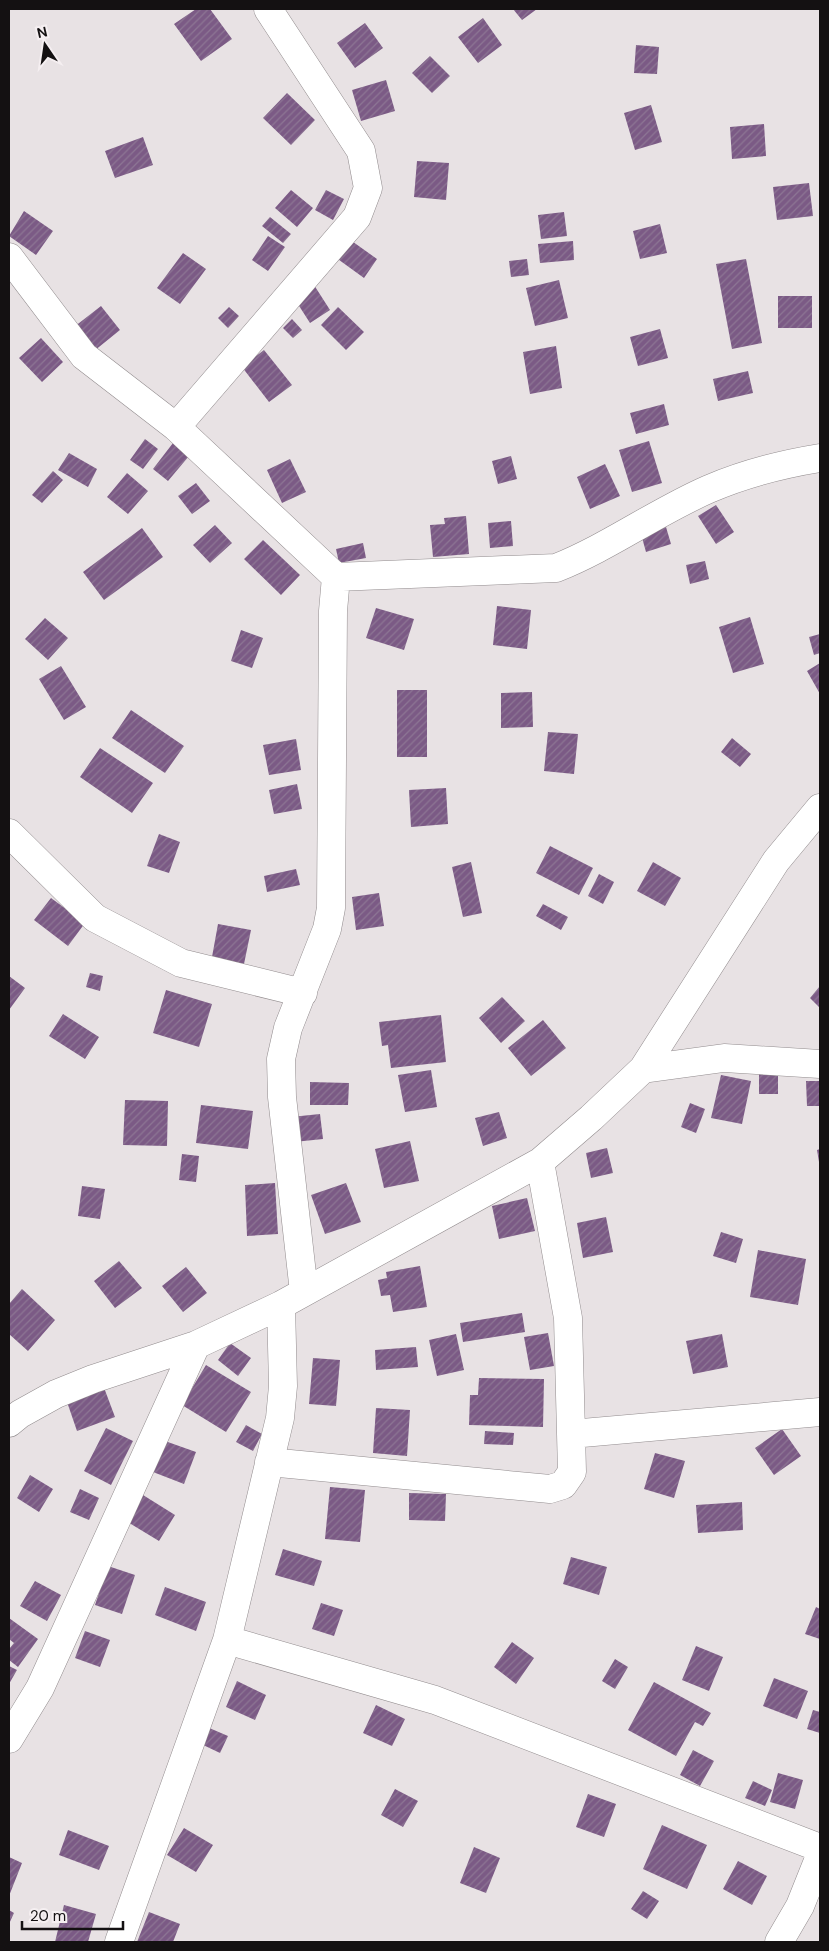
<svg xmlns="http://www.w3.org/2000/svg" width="829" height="1951" font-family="'DM Sans',sans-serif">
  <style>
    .building { fill: url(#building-hatch) }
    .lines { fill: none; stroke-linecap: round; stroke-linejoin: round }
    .minor-casing { stroke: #928c8e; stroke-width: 29 }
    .minor { stroke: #fff; stroke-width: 28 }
  </style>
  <defs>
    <pattern id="building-hatch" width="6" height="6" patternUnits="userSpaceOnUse" patternTransform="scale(1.25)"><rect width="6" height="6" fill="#7b5a85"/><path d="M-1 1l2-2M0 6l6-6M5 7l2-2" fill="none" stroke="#8d7694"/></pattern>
  </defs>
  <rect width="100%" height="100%" fill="#e8e2e4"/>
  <path class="building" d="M196,9h14l22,30 -31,22 -27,-37z
    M513,9h24l-15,11z
    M483,18l19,27 -24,18 -20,-26z
    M365,23l18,25 -28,20 -18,-25z
    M636,45l23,2 -2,27 -23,-1z
    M430,56l20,20 -18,17 -20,-20z
    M386,80l9,31 -34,10 -9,-31z
    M287,93l28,27 -24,25 -28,-27z
    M651,105l11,37 -27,8 -11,-37z
    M764,124l2,32 -34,3 -2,-32z
    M143,137l10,28 -38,13 -10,-27z
    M417,161l32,2 -3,37 -32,-3z
    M809,183l4,33 -36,4 -4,-33z
    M291,190l22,18 -16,19 -22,-19z
    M326,190l18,9 -11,21 -18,-10z
    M24,211l29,20 -17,24 -27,-19z
    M564,212l3,24 -26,3 -3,-24z
    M270,217l21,17 -8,9 -21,-17z
    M660,224l7,29 -27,6 -7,-28z
    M268,236l17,11 -17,24 -16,-11z
    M349,239l28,20 -13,19 -29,-21z
    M573,241l1,19 -34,3 -2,-19z
    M183,253l23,16 -26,35 -23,-16z
    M527,259l2,16 -18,2 -2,-16z
    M746,259l16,84 -30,6 -16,-85z
    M559,280l9,38 -33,8 -9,-38z
    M314,285l16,25 -20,13 -16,-25z
    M778,296h34v32h-34z
    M101,306l19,24 -26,21 -20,-24z
    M229,307l10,9 -11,12 -10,-10z
    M338,307l26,25 -18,18 -25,-25z
    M292,319l10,11 -9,8 -10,-10z
    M660,329l8,29 -30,8 -8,-29z
    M41,338l22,24 -21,20 -23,-24z
    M556,346l6,42 -32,6 -7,-42z
    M264,350l28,35 -23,17 -27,-35z
    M748,371l5,22 -35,8 -5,-22z
    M664,404l5,21 -33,9 -6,-21z
    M145,439l13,10 -15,20 -13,-9z
    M649,441l13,42 -30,9 -13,-42z
    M173,443l16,13 -21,25 -15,-12z
    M69,453l28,16 -9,18 -30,-17z
    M511,456l6,23 -19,5 -6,-23z
    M290,459l16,33 -24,11 -15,-33z
    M605,464l15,32 -30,13 -13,-32z
    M53,471l10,9 -21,23 -10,-8z
    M127,473l21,18 -20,23 -21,-17z
    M196,483l14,18 -18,13 -14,-18z
    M716,505l18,27 -18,12 -18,-28z
    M466,516l3,38 -36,3 -3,-32 15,-1 -1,-6z
    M511,521l2,25 -23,2 -2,-25z
    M215,525l17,18 -22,20 -17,-18z
    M666,527l5,17 -25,8 -5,-18z
    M142,528l21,29 -59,43 -21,-28z
    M263,540l37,35 -19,20 -37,-36z
    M363,543l3,15 -27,5 -3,-14z
    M705,561l4,18 -19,5 -4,-19z
    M497,606l34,4 -4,39 -34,-4z
    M376,608l38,11 -10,31 -38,-12z
    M750,617l14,47 -31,9 -14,-46z
    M45,618l23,20 -20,22 -23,-21z
    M241,630l22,8 -11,30 -21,-7z
    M820,634v19l-6,2 -5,-18z
    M820,663v31l-13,-23z
    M61,666l25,41 -22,13 -25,-41z
    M397,690h30v67h-30z
    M532,692l1,35 -32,1v-35z
    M131,710l53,36 -19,27 -53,-35z
    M548,732l30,2 -4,40 -30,-3z
    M732,738l19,16 -11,13 -19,-15z
    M296,739l5,31 -32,5 -6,-30z
    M100,748l53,35 -21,30 -52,-36z
    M297,784l5,25 -28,5 -5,-24z
    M446,788l2,36 -37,3 -2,-37z
    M159,834l21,8 -11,31 -22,-7z
    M550,846l43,22 -14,27 -43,-22z
    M471,862l11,51 -19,4 -11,-50z
    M653,862l28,16 -16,28 -28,-15z
    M296,869l4,16 -33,7 -3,-16z
    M599,874l15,8 -11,22 -15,-8z
    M379,893l5,33 -28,4 -4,-33z
    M51,898l34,25 -17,23 -34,-26z
    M543,904l25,13 -7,13 -25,-14z
    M218,924l33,6 -7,34 -32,-7z
    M90,973l13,3 -3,15 -14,-4z
    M9,976l16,12 -16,22z
    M820,986v22l-10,-10z
    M166,990l46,14 -13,43 -46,-14z
    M502,997l23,24 -24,22 -22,-25z
    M63,1014l36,23 -14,22 -36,-23z
    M441,1015l5,47 -55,6 -3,-23 -6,1 -3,-24z
    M543,1020l23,28 -35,28 -23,-28z
    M759,1068h19v26h-19z
    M431,1070l6,37 -32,5 -7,-37z
    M721,1075l30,6 -9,43 -31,-6z
    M806,1081h14v25h-13z
    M310,1082l39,1 -1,22h-38z
    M125,1100l43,1 -1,45 -44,-1z
    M690,1103l15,6 -9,24 -15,-6z
    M201,1105l52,6 -5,38 -52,-6z
    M499,1112l8,26 -24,8 -8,-28z
    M320,1114l3,25 -29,3 -3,-25z
    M410,1141l9,40 -35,7 -9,-39z
    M607,1148l6,25 -22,5 -5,-25z
    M820,1149v12l-1,1 -2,-12z
    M182,1154l17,2 -3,26 -17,-2z
    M275,1183l3,51 -31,2 -2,-51z
    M346,1183l15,39 -36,12 -14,-39z
    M82,1186l23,3 -5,30 -22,-3z
    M527,1198l8,33 -36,8 -7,-33z
    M606,1217l7,35 -30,6 -6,-35z
    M721,1232l22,7 -7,24 -23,-7z
    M758,1250l48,9 -8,46 -48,-8z
    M119,1261l23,27 -27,20 -21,-27z
    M420,1266l7,41 -34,5 -3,-17 -9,1 -3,-16 9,-2 -1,-6z
    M186,1267l21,26 -24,19 -21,-26z
    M22,1289l33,31 -27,31 -19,-17v-30z
    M522,1313l3,19 -62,10 -3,-19z
    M548,1333l6,33 -24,4 -6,-33z
    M456,1334l8,36 -27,6 -8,-36z
    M722,1334l6,33 -35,7 -7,-33z
    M230,1343l21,15 -13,18 -20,-16z
    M416,1347l2,20 -42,3 -1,-20z
    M313,1358l27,2 -4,46 -27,-2z
    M206,1365l45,27 -25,40 -44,-27z
    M479,1378l65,1 -1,48 -74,-2 1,-30h8z
    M103,1385l12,32 -38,14 -11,-32z
    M376,1408l34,2 -3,46 -34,-3z
    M246,1425l16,9 -9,17 -17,-9z
    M106,1428l27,13 -22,44 -27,-14z
    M782,1429l19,27 -27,19 -19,-27z
    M485,1431l29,2 -1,12 -29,-1z
    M165,1441l31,11 -12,32 -31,-12z
    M655,1453l30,8 -11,37 -30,-9z
    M30,1475l23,14 -14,23 -22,-14z
    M330,1487l35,3 -5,52 -35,-3z
    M80,1489l19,9 -10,22 -19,-8z
    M409,1493l37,1 -1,27 -36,-1z
    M143,1495l32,20 -16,26 -33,-20z
    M742,1502l1,28 -45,3 -2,-28z
    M283,1549l39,12 -8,25 -39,-11z
    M571,1557l36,10 -8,28 -36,-11z
    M108,1566l27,9 -13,39 -27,-9z
    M35,1581l26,14 -14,26 -27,-15z
    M165,1587l41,15 -10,29 -41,-16z
    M321,1603l22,7 -9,26 -22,-7z
    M816,1607l4,2v30l-15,-5z
    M9,1618l29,21 -20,28 -9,-7v-11l5,-6 -5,-4z
    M85,1631l25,9 -10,27 -25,-9z
    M512,1642l22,16 -18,26 -22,-17z
    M696,1646l27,11 -14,34 -27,-11z
    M615,1659l13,8 -13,22 -13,-8z
    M9,1666l8,4 -8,14z
    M774,1678l34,13 -11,28 -34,-13z
    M237,1681l29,14 -11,25 -29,-13z
    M654,1682l57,31 -8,13 -8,-4 -19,34 -48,-26z
    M376,1705l29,14 -13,27 -29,-13z
    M813,1710l7,2v21l-13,-4z
    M207,1727l21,9 -8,17 -21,-10z
    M693,1750l21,11 -14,25 -20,-11z
    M778,1773l25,7 -8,29 -25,-7z
    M753,1781l19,9 -7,16 -20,-8z
    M395,1789l23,12 -15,26 -22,-12z
    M588,1794l28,10 -12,33 -28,-10z
    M662,1825l45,20 -20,44 -44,-20z
    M184,1828l29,17 -17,27 -29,-17z
    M68,1830l41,16 -10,24 -40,-15z
    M474,1847l26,11 -14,35 -26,-10z
    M9,1857l13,6 -13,33z
    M738,1861l29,15 -15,29 -29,-16z
    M643,1891l16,10 -12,18 -16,-10z
    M64,1905l32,9 -8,28h-33z
    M9,1910l5,3 -5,11z
    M149,1912l31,12 -7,18h-36z"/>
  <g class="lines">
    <g class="minor-casing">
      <path id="minor" d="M9,257l75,99 92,71 160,150 220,-9c53,-21 100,-56 153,-79 35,-15 74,-25 111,-31
        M176,427l181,-210 11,-29 -7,-37 -93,-142
        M9,833l86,85 86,45 122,30
        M643,1069l81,-11 96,6
        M304,1292l-22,-195 -1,-38 7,-31 39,-99 4,-21 2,-297 3,-34
        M9,1423l11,-9 36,-20 37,-15 103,-34 85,-40 259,-143 51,-44 52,-49 133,-208 44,-53
        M571,1434l249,-22
        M269,1462l281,27 13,-4 9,-13 -4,-154 -28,-156
        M227,1640l208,60 385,148
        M9,1739l31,-51 156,-343
        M119,1942l108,-302 53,-222 3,-32 -2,-81
        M779,1942l21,-36 20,-50"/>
    </g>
    <use href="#minor" class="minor"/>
  </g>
  <rect width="829" height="1951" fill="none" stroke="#141112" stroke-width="20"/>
  <g transform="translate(45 45) rotate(347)" stroke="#f5eff1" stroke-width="4" paint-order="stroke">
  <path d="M0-4L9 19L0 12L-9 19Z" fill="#141112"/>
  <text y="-8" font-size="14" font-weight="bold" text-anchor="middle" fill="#141112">N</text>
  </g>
  <path d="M22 1921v8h101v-8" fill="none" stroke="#141112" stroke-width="2.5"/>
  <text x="30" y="1921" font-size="15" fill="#141112" stroke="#f5eff1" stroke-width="4" paint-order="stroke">20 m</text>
</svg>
